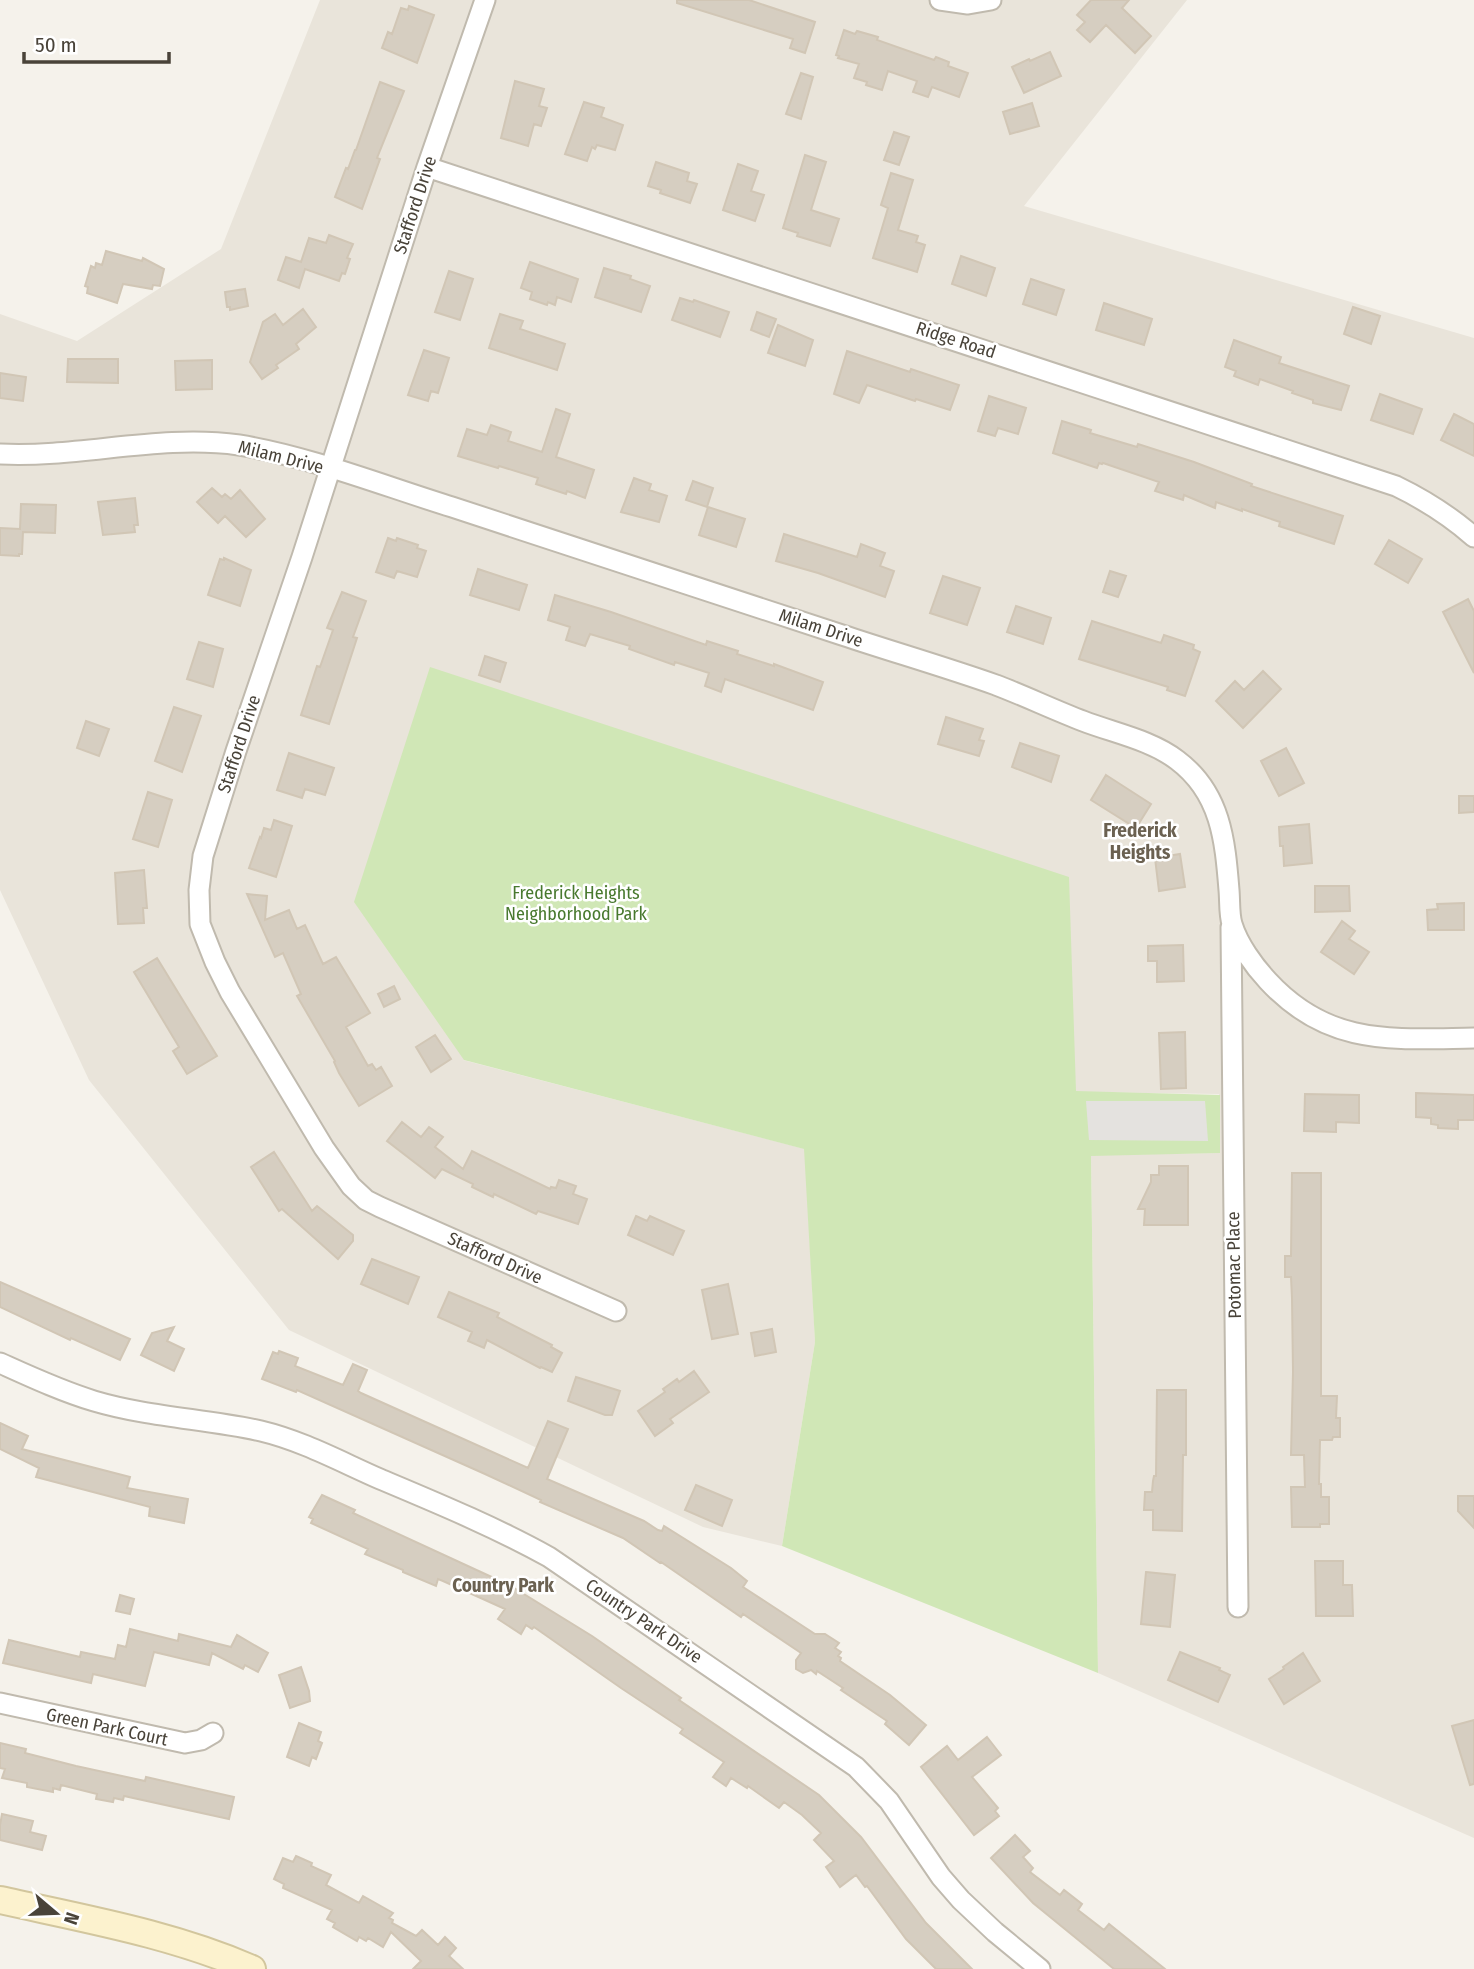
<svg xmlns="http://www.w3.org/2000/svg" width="1474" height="1969" font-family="'Fira Sans Condensed',sans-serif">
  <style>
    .residential { fill: #e9e4da }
    .green { fill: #d0e7b6 }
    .parking { fill: #e4e2df }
    .building { fill: #d6cec1; stroke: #d1c6b5; stroke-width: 2 }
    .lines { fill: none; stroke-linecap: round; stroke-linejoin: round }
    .street-casing { stroke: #c0baae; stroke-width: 23 }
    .secondary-casing { stroke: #d2c69d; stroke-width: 30 }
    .street { stroke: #fff; stroke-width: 19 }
    .secondary { stroke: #fcf2ce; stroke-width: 26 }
    .labels { text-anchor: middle; stroke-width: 5; stroke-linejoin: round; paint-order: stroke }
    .street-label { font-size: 18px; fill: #494339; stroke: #fff }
    .park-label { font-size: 18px; fill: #48792e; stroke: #fff }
    .neighbourhood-label { font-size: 19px; font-weight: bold; fill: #6b6151; stroke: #fff }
  </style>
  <rect width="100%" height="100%" fill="#f5f2eb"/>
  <path class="residential" d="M320,0h867l-163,206 450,132v1500l-376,-165 -7,-518 128,-2v-59l-143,-2 -613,-32 342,89 10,193 -33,204 -79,-19 -414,-197 -200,-250 -89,-190v-576l77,27 144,-92z"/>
  <path class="green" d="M430,667l639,210 7,214 144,4v58l-129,3 7,517 -316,-127 33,-204 -11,-193 -340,-89 -110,-158z"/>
  <path class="parking" d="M1086,1101h119l3,40 -119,-1z"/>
  <path class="building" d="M677,0h72l66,22 -10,31 -15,-5 3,-9 -116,-36z
    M1091,0h38l-7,8 29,28 -16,17 -29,-28 -16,17 -13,-12 8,-8 -8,-7z
    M409,6l25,9 -17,48 -35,-15 6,-16 4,2 9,-26 7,2z
    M844,30l11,4 2,-3 21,6 -1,3 57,20 2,-3 13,5 -1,4 20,7 -9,24 -27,-10 -4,10 -15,-5 4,-11 -29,-10 -6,19 -16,-5 1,-3 -13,-4 5,-14 -21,-6 1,-2 -3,-1z
    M1050,52l11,24 -37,17 -12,-26 17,-8 1,2z
    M801,73l12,4 -12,42 -15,-5z
    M515,81l29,8 -5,17 8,2 -6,18 -7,-2 -6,22 -27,-8z
    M380,82l24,9 -27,67 3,1 -18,50 -27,-12 11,-29 2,1 7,-19h1z
    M584,102l20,6 -3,9 22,8 -8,25 -18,-5 -2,4 -3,-2 -5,14 -22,-7z
    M1032,103l7,23 -29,8 -7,-22z
    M894,132l15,5 -10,28 -15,-5z
    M805,155l21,7 -15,48 28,9 -9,27 -33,-10 1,-3 -15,-5z
    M656,162l33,11 -2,8 10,3 -7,19 -30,-10 1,-3 -13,-4z
    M738,164l20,7 -7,20 13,4 -9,26 -32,-11z
    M891,173l22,7 -15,50 20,6 -2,6 9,3 -8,27 -44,-14 15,-50 -7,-3z
    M329,235l24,9 -6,14 3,1 -5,15 -3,-1 -3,8 -34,-12 -6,19 -21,-8 8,-23 15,5 8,-24 17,5z
    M106,251l36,10 1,-3 21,11 -4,17 -7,-1 -1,4 -29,-5 -6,19 -30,-10 1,-6 -3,-1 6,-20 4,2 1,-5 6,2z
    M961,256l34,12 -9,28 -34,-12z
    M530,262l48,17 -7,23 -14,-5 -2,8 -7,-3 -1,3 -17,-6 2,-7 -11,-4z
    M604,268l27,8 -1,3 20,7 -9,26 -46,-15z
    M449,271l24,8 -13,41 -25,-8z
    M1031,279l33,11 -8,25 -33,-11z
    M245,289l3,17 -18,4v-3h-3l-2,-15z
    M680,298l13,4 1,-2 35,12 -9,25 -48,-17z
    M1104,303l48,16 -8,26 -48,-15z
    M1353,307l27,9 -9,28 -27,-10z
    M303,309l13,18 -20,17 3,5 -23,16 2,3 -16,11 -12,-17 13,-40 12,-8 8,11z
    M757,312l19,7 -7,18 -18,-7z
    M500,314l23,7 -3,8 45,15 -8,26 -68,-22z
    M778,325l35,15 -8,26 -37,-13z
    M1234,340l47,17 -2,6 70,23 -8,24 -28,-7v-3l-21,-7 1,-2 -33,-12 -2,6 -24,-9 2,-5 -11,-4z
    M424,350l25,8 -11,35 -7,-2 -3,10 -20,-6z
    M847,351l63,21 1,-3 48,16 -9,25 -34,-11 -1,2 -48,-16 -8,18 -25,-9z
    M68,359h50v24l-51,-1z
    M212,360v29l-36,1 -1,-29z
    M0,373l26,4 -3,24 -23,-3z
    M1380,394l42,15 -9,25 -42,-14z
    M989,396l37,12 -8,26 -20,-6 -3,8 -17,-5z
    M556,409l14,5 -14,43 38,13 -9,28 -18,-7 -1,3 -30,-10 2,-6 -39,-12 -1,2 -40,-12 9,-27 20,6 4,-10 20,7 -3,9 34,11z
    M1454,414l20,10v32l-33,-16z
    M1062,421l29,9 -1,3 47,14 1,-3 56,18 58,22 -1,2 92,30 -9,28 -55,-18 1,-4 -38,-13v2l-26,-9 -1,6 -31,-13 -1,5 -28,-9 4,-9 -56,-19 -1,1 -3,-1 -2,5 -44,-15z
    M634,478l17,6 -2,6 18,6 -8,26 -38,-10z
    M693,481l20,7 -6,19 -21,-7z
    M212,488l10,9 3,-3 6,5 9,-9 25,29 -19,18 -21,-21 -7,7 -21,-21z
    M135,498l3,27h-4l1,7 -32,3 -5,-33z
    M21,504l35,1 -1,28 -32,-1 -1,22h-3v2l-19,-1v-27l20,1z
    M708,507l37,12 -9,28 -37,-12z
    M784,534l73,23 4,-13 24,9 -5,13 14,5 -9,26 -67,-24 -42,-12z
    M388,538l8,3 1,-3 21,7 -1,3 9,3 -9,26 -20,-6 -3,7 -18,-6z
    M1389,540l33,19 -14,24 -33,-19z
    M224,558l27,12 -11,36 -32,-11 12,-36 4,1z
    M478,569l49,16 -8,25 -49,-15z
    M1110,571l16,5 -8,21 -15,-5z
    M943,576l37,12 -13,37 -37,-12z
    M342,592l24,9 -13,36 4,1 -28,86 -28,-9 16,-49 3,1 13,-37 -6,-2z
    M555,595l56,17 95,33 1,-4 31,10 -1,3 37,12v-2l49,18 -10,28 -88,-31 -4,13 -16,-6 4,-13 -34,-11 -1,3 -45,-16 1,-3 -40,-12 -5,12 -19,-6 4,-13 -22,-7z
    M1468,599l6,12v62l-31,-61z
    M1016,606l35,12 -8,26 -36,-12z
    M1092,621l69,22 3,-8 30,10 -1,4 7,3 -15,44 -18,-6 1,-3 -89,-28z
    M199,642l24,7 -10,38 -26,-8z
    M485,656l21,7 -6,19 -21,-7z
    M1263,671l18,18 -38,39 -27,-27 19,-20 9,9z
    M174,707l27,9 -19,56 -27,-11z
    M946,717l37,12 -4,11 5,1 -5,15 -41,-12z
    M86,721l23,8 -10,27 -22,-8z
    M1020,743l39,13 -8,26 -39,-15z
    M1286,748l18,35 -25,13 -18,-35z
    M289,753l45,15 -9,27 -20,-6 -3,9 -25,-8z
    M1106,775l45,29 -15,24 -45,-28z
    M148,792l24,8 -14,47 -25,-8z
    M1459,796h15v16l-15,1z
    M274,820l18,6 -16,51 -27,-9 11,-31 1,1 3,-10 7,2z
    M1309,824l3,39 -28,3 -1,-20h-3l-1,-19z
    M1180,854l5,33 -26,4 -4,-33z
    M144,870l3,38h-4l1,15 -26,1 -3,-51z
    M1315,886h34l1,25 -35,1z
    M247,894l20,2 -2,24 24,-10 8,19 8,-4 18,39 13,-7 34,56 -24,14 22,39 4,-2 4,6 5,-3 11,19 -33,20 -20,-33 -5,-11 1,-1 -38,-65 4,-2 -18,-41 -8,4z
    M1464,903v27h-36l-1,-20 11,-1 -1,-5z
    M1342,921l13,10 -6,8 20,13 -15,22 -33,-22z
    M1183,945l1,36 -27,1v-21h-9v-15z
    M157,958l60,98 -30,18 -14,-23 6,-4 -45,-75z
    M394,986l6,13 -16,8 -6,-13z
    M1185,1032l1,56 -25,1 -2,-56z
    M435,1035l16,24 -20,13 -15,-25z
    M1416,1093l58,2v25h-16v9l-20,-1v-3l-7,-1v-6l-15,-1z
    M1305,1094l54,1v28l-23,-1v10l-32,-1z
    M402,1122l19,15 8,-10 14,10 -8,10 28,22 9,-18 78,38 1,-2 5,1 3,-8 17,6 -3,8 14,5 -9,25 -40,-13 -2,3 -42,-20 -1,3 -21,-10 1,-3 -31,-15 -7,9 -48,-37z
    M274,1152l38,59 5,-5 36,29v6l-15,18 -56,-50 -3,2 -28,-44z
    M1159,1166h29v59h-44l1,-16h-7l13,-27v-7h8z
    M1292,1173h29v223h16l-1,22h4v19h-7l-1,3h-12l-1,44h2v13h8v27h-9v3h-28l-1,-40h14l-1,-32h-13l2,-83 -1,-74 -1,-21h-6v-21h6z
    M636,1216l11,5 3,-5 34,15 -11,24 -45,-20z
    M372,1259l47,18 -11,27 -47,-20z
    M0,1282l130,57 -10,21 -49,-22 -1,2 -70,-33z
    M728,1284l10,50 -26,5 -10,-49z
    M449,1292l50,21 -2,4 55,28 -1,2 11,6 -10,19 -11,-5 -1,1 -53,-28 -3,8 -16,-7 4,-9 -34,-15z
    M174,1327l-7,14 17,8 -10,22 -33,-16 11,-22z
    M772,1329l4,23 -21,4 -4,-23z
    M279,1351l19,7 -3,8 48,19 10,-21 14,6 -9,21 3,2 167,75 20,-47 20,8 -21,50 97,42 14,9 4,1 2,-5 67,42 16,13 -4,6 72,47h10l14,9 -4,5 6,4 -3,4 3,2 -1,3 50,34 36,30 -17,20 -24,-21 2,-3 -46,-31 2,-2 -26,-17 -1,3 -5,-4 -8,3 -7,-4v-9l5,-7 -58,-39 -2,3 -80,-55 -1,1 -37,-25 -83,-36 1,-2 -56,-26 -188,-84 -1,2 -34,-13 11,-27 5,2z
    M694,1371l15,21 -39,27 3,4 -18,13 -17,-25 27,-19 -2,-3 14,-10 2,3z
    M576,1377l44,14 -8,24h-7l-37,-14z
    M1157,1390h29v65h-3l-1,76 -29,-1v-20h-9l1,-18h7l1,-11 1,-5h2z
    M0,1423l28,13 -6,13 108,28 -3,11 61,11 -4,24 -35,-7 1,-9 -114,-30 3,-9 -39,-19z
    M696,1485l36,15 -10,26 -37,-16z
    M322,1495l33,15 -2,3 156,72 83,51 89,62 -2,2 140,95 42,42 65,86 46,46h-36l-30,-30 -39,-53 -2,1 -9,-12 -16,12 -14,-20 8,-6 -20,-21 7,-7 -19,-18 -18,-13 -5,6 -31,-22 -1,2 -16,-10 -5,8 -13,-9 11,-15 -44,-29 3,-4 -62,-41 -87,-61 -2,2 -6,-4 -5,9 -23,-15 7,-10 -62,-28 -5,-2 -2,7 -33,-14v-2l-38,-16 3,-5 -57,-26 2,-4 -4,-2z
    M1458,1496h16v32l-16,-17z
    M1315,1561h28v24h9l1,31h-37z
    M1146,1572l29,3 -5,52 -29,-3z
    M120,1595l14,4 -4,15 -14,-3z
    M130,1629l48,12 1,-7 52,13 6,-12 31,18 -10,19 -13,-7 -2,4 -31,-16 -3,12 -55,-13 -9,34 -52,-12 -2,9 -88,-20 6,-23 71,17 1,-5 34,7 3,-14 8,2z
    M1180,1652l40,16 -1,2 11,5 -12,27 -50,-22z
    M1303,1653l17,28 -36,23 -15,-25 15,-10 -1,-2z
    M301,1667l8,24 1,10 -20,7 -11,-33z
    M1474,1720v64l-4,1 -18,-59z
    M299,1723l22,9 -3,9 4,2 -6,16 -4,-2 -3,9 -22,-9z
    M987,1737l14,18 -29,22 26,31 -3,3 4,5 -25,19 -53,-68 26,-21 11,14z
    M0,1743l26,6 -1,4 51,13 69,15 1,-4 88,20 -5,22 -105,-23 -1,4 -9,-2 -1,4 -17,-3 1,-5 -36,-9 -1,5 -7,-2v4l-26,-5v-4l-25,-5 3,-9 -5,-1z
    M2,1814l31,7 -3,11 16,4 -4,14 -42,-10v-15z
    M1015,1835l15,16 -7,6 10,11 -3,4 30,23 4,-5 18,14 -4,6 26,20 5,-6 56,45h-51l-81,-66 -42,-45z
    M296,1856l16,7 -1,3 20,9 -5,10 33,18 4,-7 30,17 -4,5 4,2 -1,3 24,13 6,-6 16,15 7,-8 11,11 -7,8 14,13h-50l8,-8 -30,-29 -8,15 -15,-9 -2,3 -7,-4 -2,4 -24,-14 2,-4 -8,-4 5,-9 -49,-22 1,-4 -10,-5 9,-21 10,4z"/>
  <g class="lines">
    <g class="street-casing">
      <path id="street" d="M485,0l-58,167 -125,390 -66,194 -33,105 -4,34 1,34 15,38 15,30 94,156 27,38 15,14 14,7 236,104
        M940,0l28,4 23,-4
        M427,167l969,319c29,14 54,30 78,51
        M0,454c80,4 159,-20 239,-9 69,11 145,41 213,62 130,42 260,85 390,128 51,17 103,32 154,50 29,11 58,25 87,36 31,12 68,19 94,39 44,33 48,80 52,130 1,11 0,24 3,34 6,20 22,42 36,57 61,66 125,58 206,57
        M1231,927l7,680
        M0,1363c31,14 61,28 94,38 54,16 112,18 167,30 42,10 80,31 119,48 57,24 115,48 169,78l307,210 33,34 52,76 20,23 34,32 45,37
        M0,1703l185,40 16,-3 12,-7"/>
    </g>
    <g class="secondary-casing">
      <path id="secondary" d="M0,1900c85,19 172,34 252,69"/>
    </g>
    <use href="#street" class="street"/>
    <use href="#secondary" class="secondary"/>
  </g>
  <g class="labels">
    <g class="street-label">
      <text transform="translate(415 205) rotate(-72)" y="6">Stafford Drive</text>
      <text transform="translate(956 340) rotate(18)" y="6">Ridge Road</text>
      <text transform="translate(281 457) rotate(14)" y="6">Milam Drive</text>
      <text transform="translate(821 628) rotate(18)" y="6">Milam Drive</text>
      <text transform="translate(239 744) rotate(-72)" y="6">Stafford Drive</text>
      <text transform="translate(495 1258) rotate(24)" y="6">Stafford Drive</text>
      <text transform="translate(1234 1265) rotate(-91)" y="6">Potomac Place</text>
      <text transform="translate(644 1621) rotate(34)" y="6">Country Park Drive</text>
      <text transform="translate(107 1727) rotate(12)" y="6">Green Park Court</text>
    </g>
    <g class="park-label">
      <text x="576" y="899">Frederick Heights<tspan x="576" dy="21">Neighborhood Park</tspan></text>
    </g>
    <g class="neighbourhood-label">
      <text x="1140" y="837">Frederick<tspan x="1140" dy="22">Heights</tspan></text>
      <text x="503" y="1592">Country Park</text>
    </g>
  </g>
  <g transform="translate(56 1913) rotate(109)" stroke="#ffffff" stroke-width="5" paint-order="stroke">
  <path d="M0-5L12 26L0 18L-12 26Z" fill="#494339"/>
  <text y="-10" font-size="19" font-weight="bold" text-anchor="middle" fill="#494339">N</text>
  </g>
  <path d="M24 52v10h145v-10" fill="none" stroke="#494339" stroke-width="3.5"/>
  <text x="35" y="52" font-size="21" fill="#494339" stroke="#ffffff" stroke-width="5" paint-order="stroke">50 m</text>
</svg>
